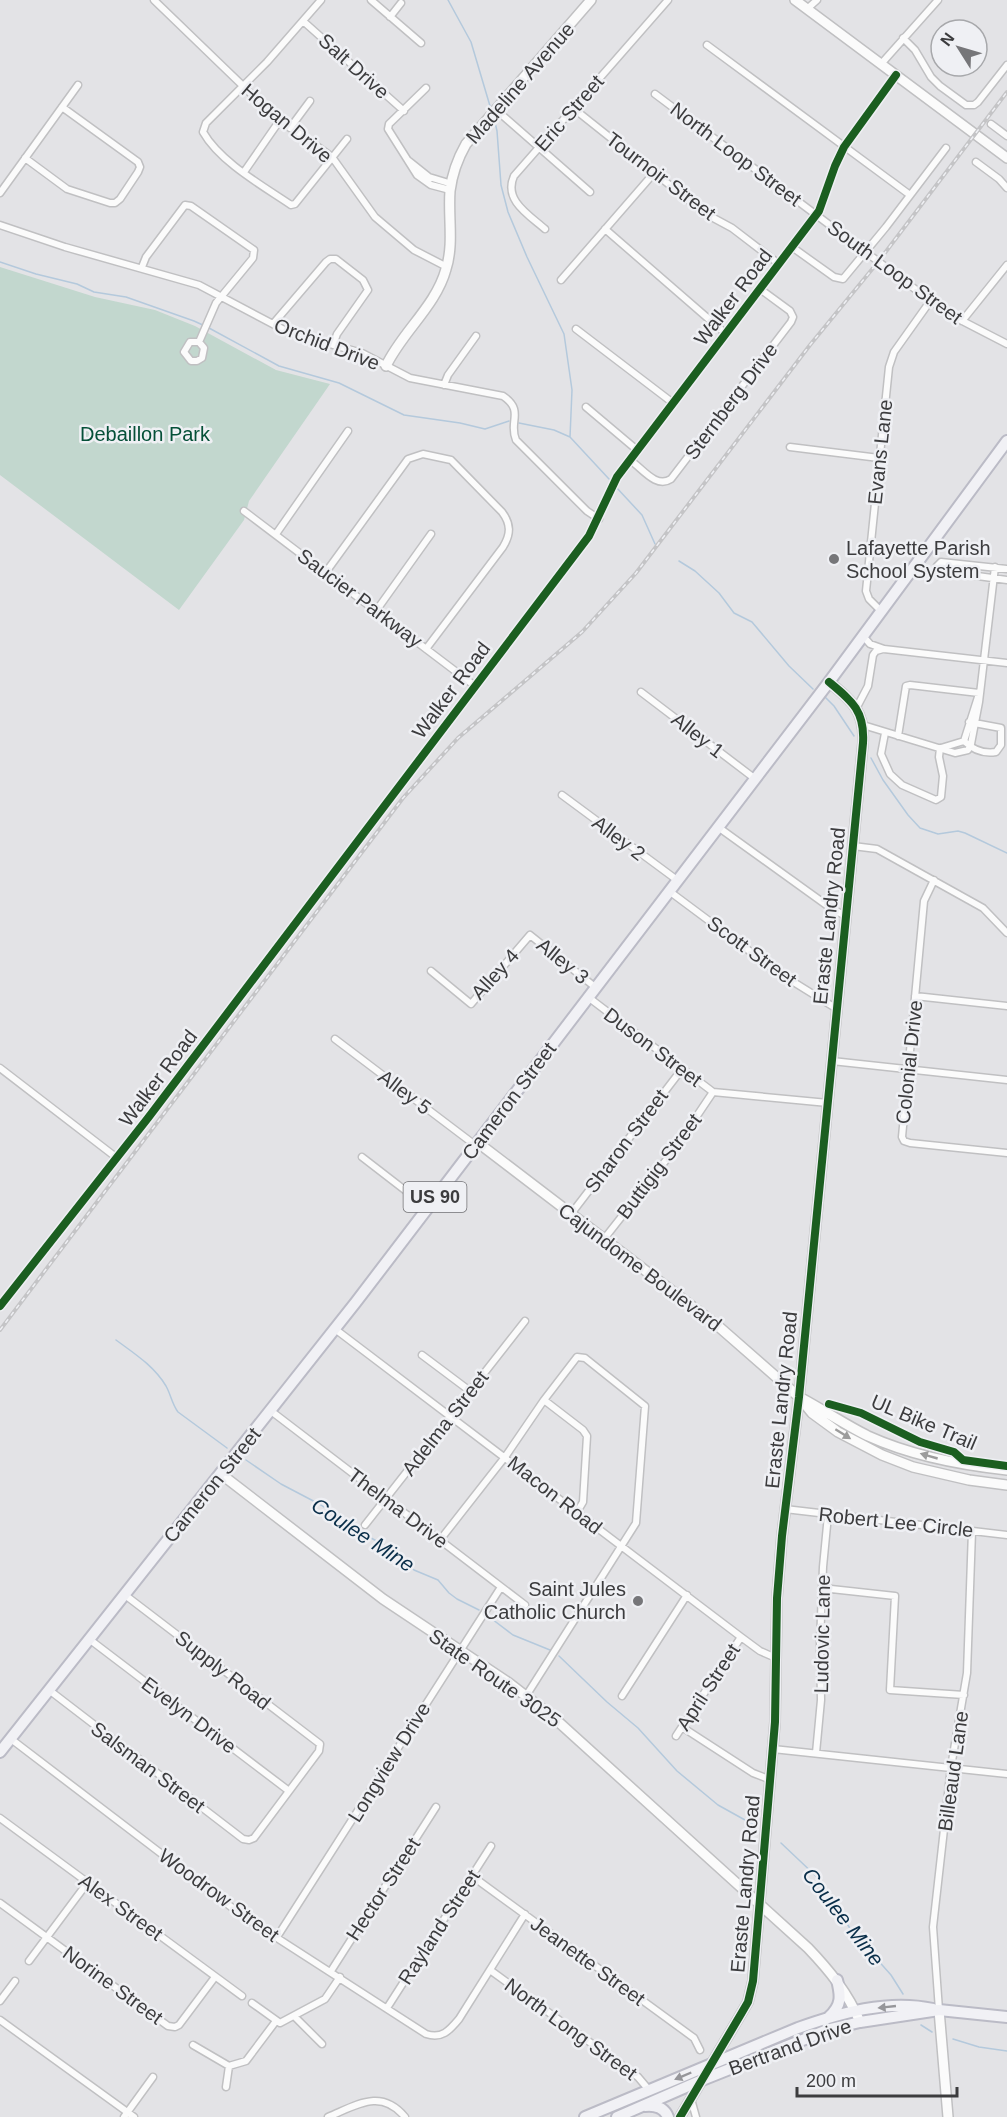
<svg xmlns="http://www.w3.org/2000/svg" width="1007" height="2117" font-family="Helvetica,sans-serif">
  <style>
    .green { fill: #c2d7ce }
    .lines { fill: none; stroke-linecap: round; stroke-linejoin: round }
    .stream { stroke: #b4c9dc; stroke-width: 1.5 }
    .street-casing { stroke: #c0c0c2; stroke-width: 9 }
    .secondary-casing { stroke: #c0c0c2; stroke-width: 12 }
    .primary-casing { stroke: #bbbbc6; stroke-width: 14 }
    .street { stroke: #fbfbfb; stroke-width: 6 }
    .secondary { stroke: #fbfbfb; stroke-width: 9 }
    .primary { stroke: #f1f1f5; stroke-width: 10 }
    .rail-casing { stroke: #c4c4c6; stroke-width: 4 }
    .rail { stroke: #eff0f4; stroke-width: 1.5; stroke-dasharray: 4.5; stroke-linecap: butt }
    .cycleway-casing { stroke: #eff0f4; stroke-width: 11 }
    .cycleway { stroke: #1b5e20; stroke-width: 8 }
    .oneway { fill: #9c9c9c }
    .oneway2 { fill: #96969a }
    .poi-dot { fill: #767679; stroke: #eff0f4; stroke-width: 2 }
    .labels { text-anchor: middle; stroke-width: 5; stroke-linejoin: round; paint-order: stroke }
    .shield { fill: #eff0f4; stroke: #727275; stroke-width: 1.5 }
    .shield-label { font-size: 18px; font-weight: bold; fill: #3c3c3e }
    .street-label { font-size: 20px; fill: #3c3c3e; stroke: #eff0f4 }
    .park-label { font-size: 20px; fill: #055038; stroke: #eff0f4 }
    .poi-label { font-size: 20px; fill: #3c3c3e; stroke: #eff0f4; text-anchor: start }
    .water-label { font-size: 21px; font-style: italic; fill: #092e49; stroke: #eff0f4 }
  </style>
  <rect width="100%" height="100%" fill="#e3e3e6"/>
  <path class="green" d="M0,267l95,30 60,13 40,16 81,44 54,14 -81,117 -5,19 -65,90 -179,-135z"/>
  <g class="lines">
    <path class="stream" d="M448,0l23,42 19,64
      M494,118l3,13 4,54 7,27 19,45 37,77 8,56 -2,47 39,42
      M0,262l36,12 41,10 17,8 32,5 68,24 11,5
      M209,328l70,38 60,17 65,32 56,8 25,6 24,-8
      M519,423l35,7 16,7
      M616,487l26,28 13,29
      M679,561l16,10 24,22 15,20 18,9 37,44 24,23
      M825,697l9,9 20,30
      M871,758l12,22 25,35 12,13 18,6 20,-3 7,2 42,20
      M116,1340c19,14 38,26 50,46 5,9 6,18 12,26l49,36
      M246,1460l35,24 40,21 34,24 34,19 25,22 24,10 11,13 8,6 22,11
      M488,1616l25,19 37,15
      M559,1656l48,46 31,26 39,43 41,34 36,20
      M781,1843l37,35 33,52 40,45 12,19
      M921,2025l11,7
      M953,2039l26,8 28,4"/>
    <g class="street-casing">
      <path id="street" d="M154,0l118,114 60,43 43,60 39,33 33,17
        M321,0l-54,62 -61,61 -3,9c17,30 60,54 88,73l4,-1 52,-65
        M371,0l50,43
        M807,9l10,-9
        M390,17l11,-14
        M303,21l101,90
        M903,38l12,12 16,27 9,9 26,19h8l4,-3 29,-37
        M707,45l203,150
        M881,64l57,-64
        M426,88l-37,36 -1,5 29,46 14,10 19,5
        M655,94l292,219 60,31
        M573,108l133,106 26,14 47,36
        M502,115l88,77
        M991,124l16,12
        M290,128l20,-27
        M25,158l42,31 43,14h5l5,-4 18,-27 2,-5 -2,-5 -76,-55
        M409,161l20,16 23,7
        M976,162l23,17 8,9
        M244,172l36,-52
        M0,193l78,-108
        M0,225l65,22 134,38 89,47 74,21 48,25 93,18c22,15 5,26 13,44l71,71 12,8
        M545,229c-16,-14 -42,-29 -31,-53l154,-176
        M605,229l121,105
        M792,247l42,30 9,2 43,-52 60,-79
        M142,267l4,-10 39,-52 6,1 63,44 -1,8 -37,45 -17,39h-9l-6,10 7,9h6l5,-3 2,-10 -5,-6
        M561,280l93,-107
        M962,321l45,-56
        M273,324l53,-62 4,-3h6l27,21 5,10 -31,44 -4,11
        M576,329l97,74
        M444,385l4,-10 28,-39
        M586,407l51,43
        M790,447l89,11
        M630,460c12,8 26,29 41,19l120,-157 2,-5 -3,-6 -30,-22
        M244,511l231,175
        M276,534l72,-103
        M1007,569l-66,-7 -4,4 4,5 66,9
        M326,572l82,-113 15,-5 28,6 51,52c9,12 9,22 1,35l-77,102
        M376,611l55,-77
        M881,611l-12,-12 -3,-8 23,-224 5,-15 37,-52
        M863,636l7,8 14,5 123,14
        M641,692l113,86
        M857,707l11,-21 5,-31 3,-4 7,-2
        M863,725l92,28 13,-3 3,-6 8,-42 16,-135
        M885,733l-4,21 9,20 12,11 34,15 5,-3 2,-21 -4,-19 1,-9
        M898,736l8,-50 4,-1 69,8
        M964,741c9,9 19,13 32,11l5,-7v-17l-32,-6
        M941,748l23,-7 14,-44
        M562,795l115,85
        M718,827l114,82 14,7
        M853,846l24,3 106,59 24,25
        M934,880l-10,21 -22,236 2,4 6,2 97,10
        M669,891l110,82 58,36
        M431,971l40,33 59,-69 65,52
        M915,996l92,10
        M588,997l125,95 115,11
        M335,1039l140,106
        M832,1061l175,19
        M0,1068l117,90
        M362,1157l66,51
        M571,1214l111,-145
        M604,1239l70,-89 39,-58
        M0,1306l148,-188 441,-582 28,-59 202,-266 16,-45 9,-19 52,-72
        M335,1329l406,308 19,14 16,7
        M422,1355l48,36
        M544,1400l39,30 4,6 -4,66 -6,10
        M271,1411l254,194
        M785,1509l222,26
        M365,1525l160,-204
        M440,1540l65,-83 39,-57 33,-43 8,1 60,48 -9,117 -110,173
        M822,1588l73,8 -5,94 74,5
        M89,1639l200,152
        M49,1690l194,149 6,1 5,-2 65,-87 1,-7 -195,-149
        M622,1696l65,-101
        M682,1727l71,46 18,7
        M676,1736l65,-99
        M11,1739l232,177 183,118c16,5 23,-3 33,-15l66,-105
        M773,1749l234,25
        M816,1753l5,-53 -1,-58 3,-75 5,-52
        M0,1818l242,178
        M472,1876l222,162 6,12
        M0,1903l168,123 7,1 4,-2 36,-48
        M277,1937l224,-350
        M29,1961l59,-79
        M490,1970l148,107 11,13
        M331,1971l105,-164
        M0,2001l15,-20
        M252,2003l28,20 45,-24 15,-22
        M387,2008l104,-162
        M939,2010l-6,-83 18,-160 16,-94 5,-142
        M294,2016l28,28
        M0,2020l134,97
        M193,2045l36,21 -3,21
        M229,2066l17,-5 30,-40
        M691,2099l5,18
        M124,2117l29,-40
        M328,2117c29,-12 53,-29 77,0"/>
    </g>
    <g class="secondary-casing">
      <path id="secondary" d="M795,0l212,158
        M386,366c16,-34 50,-60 60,-97 8,-25 2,-52 4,-78 2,-16 8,-33 16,-47l125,-144
        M477,1142l241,184 81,71 13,16 26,19 44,23 31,12 56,13 38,5
        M803,1399c22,12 43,26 65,37 44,20 92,29 139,34
        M221,1474l162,125 126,84 44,34 255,231c21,22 40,45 52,74
        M939,2010l9,107
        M680,2117l61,-103 7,-12 5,-21 22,-259 2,-124 5,-62 17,-139 64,-654c2,-32 -11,-42 -34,-61"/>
    </g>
    <g class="primary-casing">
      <path id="primary" d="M0,1752l356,-450 473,-620 178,-241
        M829,2017c13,-12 12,-21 8,-37
        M645,2106c10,-1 19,1 23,11
        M585,2117l213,-89c42,-15 90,-29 135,-19
        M617,2117l85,-37 128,-51 30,-7 79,-12 68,7"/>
    </g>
    <use href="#street" class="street"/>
    <use href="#secondary" class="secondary"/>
    <use href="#primary" class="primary"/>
    <g class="rail-casing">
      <path id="rail" d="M0,1330l403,-532 55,-60 124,-106 54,-59 174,-228 68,-83 129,-170"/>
    </g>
    <use href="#rail" class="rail"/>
    <g class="cycleway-casing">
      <path id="cycleway" d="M0,1306l148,-188 441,-582 28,-59 202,-266 16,-45 9,-19 52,-72
        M829,1404l32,9 59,29 34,10 9,8 44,6
        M680,2117l61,-103 7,-12 5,-21 22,-259 2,-124 5,-62 17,-139 64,-654c2,-32 -11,-42 -34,-61"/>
    </g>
    <use href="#cycleway" class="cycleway"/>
  </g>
  <defs><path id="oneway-solid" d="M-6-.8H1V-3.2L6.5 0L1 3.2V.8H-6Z" transform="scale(1.5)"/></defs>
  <g class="oneway">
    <use href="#oneway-solid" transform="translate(843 1434) rotate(32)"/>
    <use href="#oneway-solid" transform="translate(929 1456) rotate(-164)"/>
  </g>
  <g class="oneway2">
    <use href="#oneway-solid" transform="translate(887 2007) rotate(174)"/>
    <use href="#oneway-solid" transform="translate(683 2076) rotate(157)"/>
  </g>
  <g class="poi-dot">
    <circle cx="834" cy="559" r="6"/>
    <circle cx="638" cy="1601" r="6"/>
  </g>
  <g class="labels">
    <rect class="shield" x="403.5" y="1182" width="63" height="30" rx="4.5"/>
    <g class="shield-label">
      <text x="435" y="1203">US 90</text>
    </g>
    <g class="street-label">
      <text transform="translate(354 66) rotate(42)" y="7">Salt Drive</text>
      <text transform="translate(520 83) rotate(-49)" y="7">Madeline Avenue</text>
      <text transform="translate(569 113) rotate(-49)" y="7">Eric Street</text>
      <text transform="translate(287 123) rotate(40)" y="7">Hogan Drive</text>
      <text transform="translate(736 154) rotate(37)" y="7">North Loop Street</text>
      <text transform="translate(661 176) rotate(37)" y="7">Tournoir Street</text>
      <text transform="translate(895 272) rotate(36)" y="7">South Loop Street</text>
      <text transform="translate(733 297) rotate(-53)" y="7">Walker Road</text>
      <text transform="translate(327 344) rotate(21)" y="7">Orchid Drive</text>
      <text transform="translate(731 401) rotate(-53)" y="7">Sternberg Drive</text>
      <text transform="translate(880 452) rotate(-84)" y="7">Evans Lane</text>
      <text transform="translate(360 598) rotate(37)" y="7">Saucier Parkway</text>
      <text transform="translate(451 690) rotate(-53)" y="7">Walker Road</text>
      <text transform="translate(698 735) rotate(38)" y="7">Alley 1</text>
      <text transform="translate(619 838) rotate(37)" y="7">Alley 2</text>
      <text transform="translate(829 916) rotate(-84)" y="7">Eraste Landry Road</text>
      <text transform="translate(752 951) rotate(36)" y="7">Scott Street</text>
      <text transform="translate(563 961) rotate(39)" y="7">Alley 3</text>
      <text transform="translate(495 974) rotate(-48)" y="7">Alley 4</text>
      <text transform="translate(653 1047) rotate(37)" y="7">Duson Street</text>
      <text transform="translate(909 1062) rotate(-84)" y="7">Colonial Drive</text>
      <text transform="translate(158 1078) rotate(-53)" y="7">Walker Road</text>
      <text transform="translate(405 1092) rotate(37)" y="7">Alley 5</text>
      <text transform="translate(509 1101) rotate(-53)" y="7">Cameron Street</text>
      <text transform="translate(626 1141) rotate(-53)" y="7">Sharon Street</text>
      <text transform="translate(659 1166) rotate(-53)" y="7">Buttigig Street</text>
      <text transform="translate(640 1267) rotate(37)" y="7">Cajundome Boulevard</text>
      <text transform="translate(781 1400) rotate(-84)" y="7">Eraste Landry Road</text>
      <text transform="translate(924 1422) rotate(23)" y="7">UL Bike Trail</text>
      <text transform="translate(445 1423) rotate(-52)" y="7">Adelma Street</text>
      <text transform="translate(212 1485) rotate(-51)" y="7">Cameron Street</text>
      <text transform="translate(555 1495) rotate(38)" y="7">Macon Road</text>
      <text transform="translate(398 1508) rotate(37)" y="7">Thelma Drive</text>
      <text transform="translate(896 1522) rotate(6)" y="7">Robert Lee Circle</text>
      <text transform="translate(822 1634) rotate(-89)" y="7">Ludovic Lane</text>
      <text transform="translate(223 1670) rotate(38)" y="7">Supply Road</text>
      <text transform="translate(495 1678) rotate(35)" y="7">State Route 3025</text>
      <text transform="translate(708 1687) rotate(-57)" y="7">April Street</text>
      <text transform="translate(189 1715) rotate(37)" y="7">Evelyn Drive</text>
      <text transform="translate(389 1762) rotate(-58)" y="7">Longview Drive</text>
      <text transform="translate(148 1767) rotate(37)" y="7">Salsman Street</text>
      <text transform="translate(953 1771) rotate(-82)" y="7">Billeaud Lane</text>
      <text transform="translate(745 1884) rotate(-85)" y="7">Eraste Landry Road</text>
      <text transform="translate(383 1889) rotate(-57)" y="7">Hector Street</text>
      <text transform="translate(219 1895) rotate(36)" y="7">Woodrow Street</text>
      <text transform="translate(121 1907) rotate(36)" y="7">Alex Street</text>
      <text transform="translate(439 1927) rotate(-57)" y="7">Rayland Street</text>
      <text transform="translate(588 1961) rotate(36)" y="7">Jeanette Street</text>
      <text transform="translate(113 1985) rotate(36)" y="7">Norine Street</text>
      <text transform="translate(571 2029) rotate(36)" y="7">North Long Street</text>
      <text transform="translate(790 2047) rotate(-20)" y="7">Bertrand Drive</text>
    </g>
    <g class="park-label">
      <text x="145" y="441">Debaillon Park</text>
    </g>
    <g class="poi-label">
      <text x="846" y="555">Lafayette Parish<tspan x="846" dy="23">School System</tspan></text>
      <text x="626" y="1596" text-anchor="end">Saint Jules<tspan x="626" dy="23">Catholic Church</tspan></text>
    </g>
    <g class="water-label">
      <text transform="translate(363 1535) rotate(33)" y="7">Coulee Mine</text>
      <text transform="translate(843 1917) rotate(52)" y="7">Coulee Mine</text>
    </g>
  </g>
  <g transform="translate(959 48) rotate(307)"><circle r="28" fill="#eff0f4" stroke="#a7a8ab" stroke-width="1.5"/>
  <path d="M0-4.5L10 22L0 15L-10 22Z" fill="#767679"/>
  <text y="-9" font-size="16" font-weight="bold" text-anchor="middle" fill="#3c3c3e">N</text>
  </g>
  <path d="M797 2087v9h160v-9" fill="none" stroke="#3c3c3e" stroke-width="3"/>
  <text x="806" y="2087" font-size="18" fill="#3c3c3e" stroke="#eff0f4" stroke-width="4.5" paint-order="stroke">200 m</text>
</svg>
